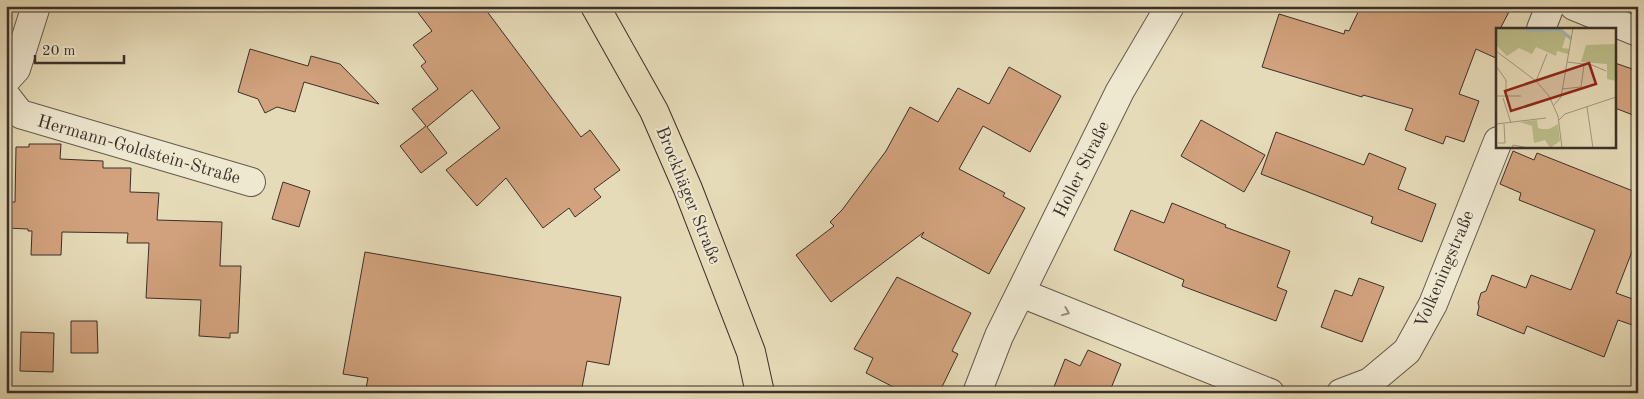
<svg xmlns="http://www.w3.org/2000/svg" width="1644" height="399" font-family="'Old Standard TT',serif">
  <style>
    .building { fill: #d1a27d; stroke: #3b3028 }
    .lines { fill: none; stroke-linecap: round; stroke-linejoin: round }
    .minor-casing { stroke: #665b4c; stroke-width: 30 }
    .major-casing { stroke: #3b3028; stroke-width: 30 }
    .minor { stroke: #efe8d1; stroke-width: 28 }
    .major { stroke: #e6dbb8; stroke-width: 28 }
    .oneway { stroke: #958c7c }
    .labels { text-anchor: middle; stroke-width: 4; stroke-linejoin: round; paint-order: stroke }
    .street-label { font-size: 18px; fill: #3b3028; stroke: #efe8d1 }
    .inset-river { fill: none; stroke: #9db8bb; stroke-width: 2.5 }
    .inset-road { fill: none; stroke: #a2977e; stroke-width: 1 }
    .view { fill: #8f2418; fill-opacity: 0.15; stroke: #8f2418; stroke-width: 2.5 }
    .inset-edge { fill: none; stroke: #3b3028; stroke-width: 2.5 }
  </style>
  <rect width="100%" height="100%" fill="#e6dbb8"/>
  <filter id="stains"><feTurbulence type="fractalNoise" baseFrequency=".004" numOctaves="4"/><feColorMatrix values="0 0 0 0 .2 0 0 0 0 .09 0 0 0 0 .02 0 0 0 .5 -.17"/></filter>
  <radialGradient id="worn" r=".72"><stop offset=".6" stop-color="#630" stop-opacity="0"/><stop offset="1" stop-color="#630" stop-opacity=".3"/></radialGradient>
  <path class="building" d="M413,6h70l98,131 9,-7 30,40 -26,19 7,8 -26,20 -6,-9 -26,20 -37,-50 -29,28 -31,-36 54,-42 -28,-38 -45,37 20,26 -26,20 -21,-27 26,-20 -14,-17 26,-20 -17,-23 5,-4 -13,-17 19,-14z
    M1361,6h151l-12,23h-2v30l-22,-10 -17,45 20,7 -15,41 -18,-6 -3,8 -38,-14 8,-21 -50,-14 -1,2 -100,-30 17,-53 65,20 1,-4 4,1z
    M250,49l58,17 3,-10 29,8 39,40 -75,-22 -9,30 -18,-5 -12,6 -7,-14 -20,-7z
    M1615,63l23,8v46l-23,-9z
    M1009,67l52,29 -31,56 -47,-26 -24,43 46,24 -2,3 22,12 -36,66 -68,-37 3,-5 -93,70 -35,-47 38,-29 -4,-4 12,-12 44,-59 24,-44 28,15 20,-34 31,16z
    M1201,120l64,35 -21,37 -63,-36z
    M1276,132l88,33 5,-12 37,15 -8,21 38,15 -14,38 -51,-19 2,-6 -112,-43z
    M29,144h32l-1,15 43,2v7h28l-1,24 29,1 -2,27 65,2 -2,44h21l-3,67h-8v5l-31,-2 2,-36 -55,-2 3,-55h-22l1,-10 -66,-1 -1,23h-30l1,-24h-4v-2l-22,-1v-26h9l1,-55h13z
    M1513,151l21,9 3,-7 101,40v43l-22,57 22,8v26l-20,-7 -14,37 -77,-31 -3,8 -47,-19 2,-8 -1,-4 3,-10 5,-2 6,-16 34,13 5,-13 40,15 24,-60 -76,-30 2,-7 -21,-9z
    M283,182l27,9 -11,36 -27,-8z
    M1172,203l54,22 -1,2 65,24 -13,36 10,4 -11,30 -94,-35 2,-6 -70,-30 17,-40 33,13z
    M365,252l256,45 -12,68 -22,-4 -6,32h-216l3,-15 -25,-4z
    M897,277l74,36 -19,38 6,3 -19,39h-34l-39,-20 7,-15 -19,-9z
    M1359,278l25,9 -22,55 -41,-15 14,-37 17,6z
    M71,321h26l1,32h-27z
    M21,332l33,1 -1,39 -33,-1z
    M1088,350l33,14 -12,29h-41l-14,-6 11,-28 15,7z"/>
  <g class="lines">
    <g class="minor-casing">
      <path id="minor" d="M1574,6l64,26
        M1541,29l9,-23
        M6,80l10,-11 20,-63
        M6,96l14,18 231,68
        M1021,293l249,100
        M977,393l22,-57 121,-245 50,-85
        M1341,393l29,-11 37,-31 26,-47 65,-163"/>
    </g>
    <g class="major-casing">
      <path id="major" d="M595,6l59,105 34,78 63,163 9,41"/>
    </g>
    <use href="#minor" class="minor"/>
    <use href="#major" class="major"/>
  </g>
  <defs><path id="oneway-chevron" d="M-2-3.5L2.5 0L-2 3.5" fill="none" stroke-width="1.6" stroke-linecap="round" stroke-linejoin="round" transform="scale(1.25)"/></defs>
  <use class="oneway" href="#oneway-chevron" transform="translate(1066 312) rotate(22)"/>
  <g class="labels">
    <g class="street-label">
      <text transform="translate(139 149) rotate(16)" y="6">Hermann-Goldstein-Straße</text>
      <text transform="translate(1081 169) rotate(-64)" y="6">Holler Straße</text>
      <text transform="translate(689 195) rotate(68)" y="6">Brockhäger Straße</text>
      <text transform="translate(1444 269) rotate(-67)" y="6">Volkeningstraße</text>
    </g>
  </g>
  <g transform="translate(1496 28)">
    <rect width="120" height="120" fill="#e6dbb8"/>
    <path d="M0,0l66,1 10,8 -1,4 -5,-5 -4,12 8,1 -2,5 -11,-3 -1,5 -20,-9 -4,7 -13,-6 -12,8 -11,-11zM120,16v37l-9,-2v-15l-26,-2 5,-17zM41,92l1,8 4,1h7l9,-5 2,17 -10,7 -5,-8 -11,3 -2,-17 -12,-4z" fill="#bcbe8a"/>
    <path class="inset-river" d="M28,0l5,3 31,-1 10,8"/>
    <path class="inset-road" d="M0,23l40,30 13,15 9,20 4,32M71,34l25,3 14,6M0,38l10,14v15M40,53l11,-27M66,61l19,-2 3,-22M0,68h25M7,70l8,25M58,77l7,-8 12,-69M91,79l6,41M63,92l6,-6 51,-17M0,96l50,-6M2,115h7l-1,-19M16,120l1,-3 15,3"/>
    <path class="view" d="M93,35l7,21 -85,27 -6,-20z"/>
    <rect width="120" height="120" class="inset-edge"/>
  </g>
  <rect width="1644" height="399" fill="none" stroke="#e6dbb8" stroke-width="25"/>
  <rect x="8" y="8" width="1629" height="384" fill="none" stroke="#3b3028" stroke-width="2.5"/>
  <rect x="12" y="12" width="1619" height="374" fill="none" stroke="#3b3028"/>
  <path d="M35 55v8h89v-8" fill="none" stroke="#3b3028" stroke-width="2.5"/>
  <text x="42" y="55" font-size="15" fill="#3b3028" stroke="#efe8d1" stroke-width="4" paint-order="stroke">20 m</text>
  <rect width="100%" height="100%" filter="url(#stains)"/>
  <rect width="100%" height="100%" fill="url(#worn)"/>
</svg>
